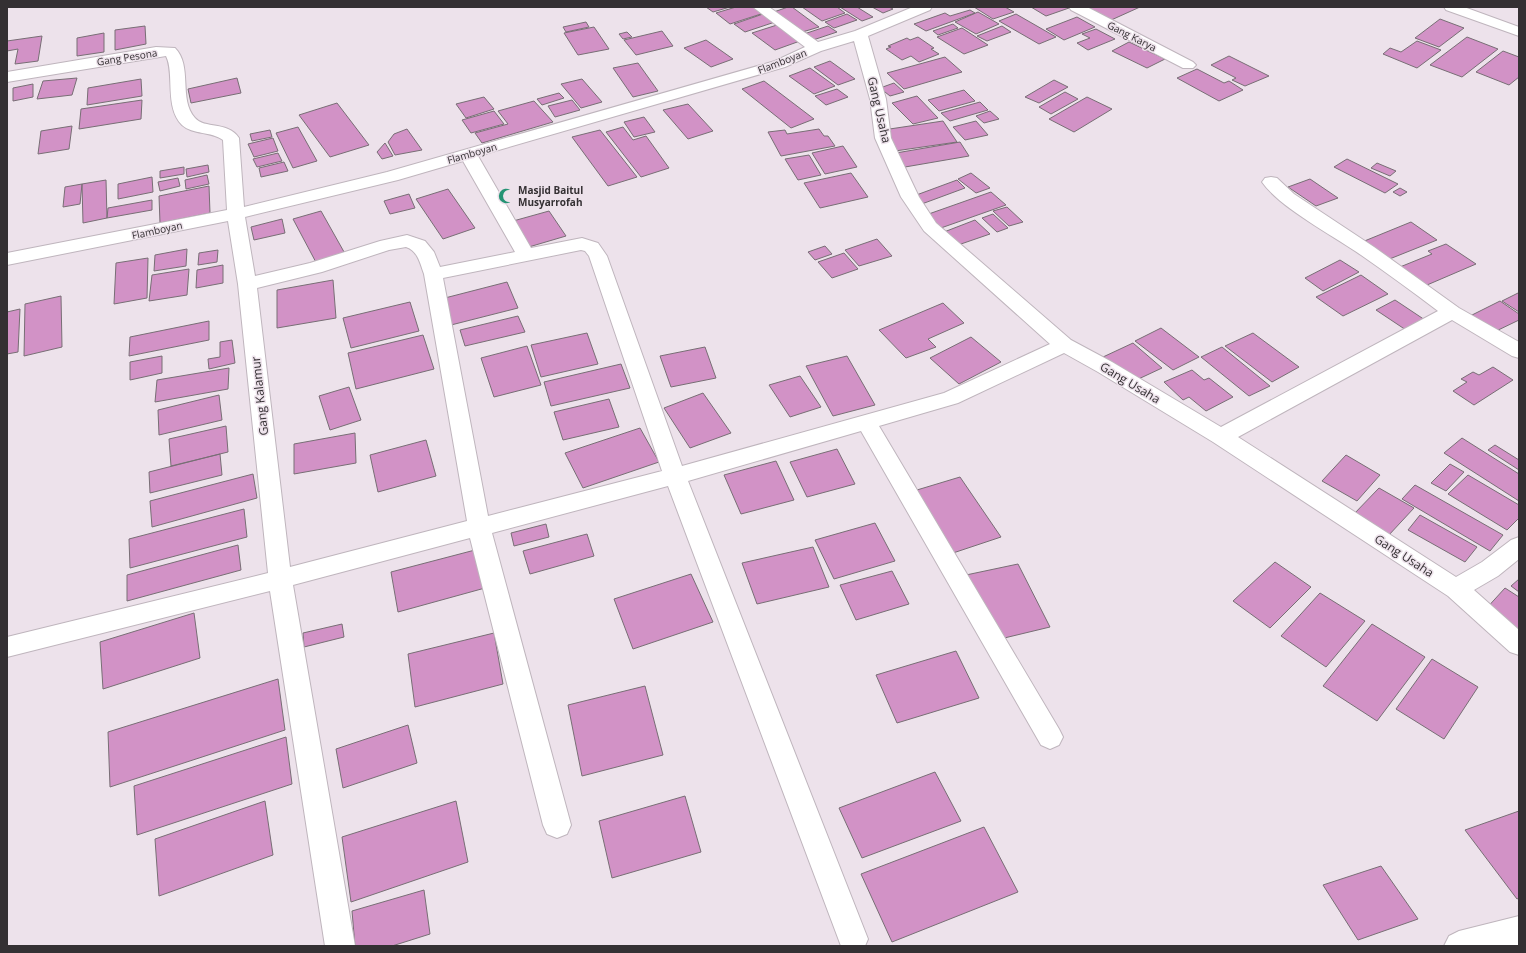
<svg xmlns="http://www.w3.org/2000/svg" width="1526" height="953" font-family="'Open Sans',sans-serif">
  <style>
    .building { fill: #d292c6; stroke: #786e75 }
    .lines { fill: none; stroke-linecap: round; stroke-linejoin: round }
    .street-casing { stroke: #bfb5bd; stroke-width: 2 }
    .street { fill: #fff; fill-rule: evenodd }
    .labels { text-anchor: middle; stroke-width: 3; stroke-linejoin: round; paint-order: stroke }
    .far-street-label { font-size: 10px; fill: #343033; stroke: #ede2eb }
    .far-poi-label { font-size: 10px; font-weight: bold; fill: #343033; stroke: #ede2eb; text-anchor: start }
    .street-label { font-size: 12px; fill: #343033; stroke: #ede2eb }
  </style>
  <rect width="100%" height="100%" fill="#ede2eb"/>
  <path class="building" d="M706,7h24l-17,5z
    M736,7h20l8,6 -34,11 -14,-11z
    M788,7h4l27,20 -20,6 -28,-20z
    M802,7h35l8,6 -23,8z
    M840,7h17l16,10 -11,4z
    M872,7h17l4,2 -10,4z
    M974,7h31l9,5 -21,7z
    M1031,7h36l2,1 -23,8z
    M1094,7h46l-31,14 -21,-12z
    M970,10l5,3 -49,18 -12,-7 31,-11 5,3z
    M978,12l21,12 -23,10 -21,-12z
    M763,14l12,8 -30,10 -11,-8z
    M847,14l10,6 -23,8 -9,-6z
    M1016,14l40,23 -17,7 -40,-23z
    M1077,17l18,10 -31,13 -18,-11z
    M1440,19l24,9 -25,19 -24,-9z
    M586,22l3,5 -23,5 -3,-5z
    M953,24l5,4 -20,7 -5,-4z
    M777,25l23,16 -25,9 -23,-17z
    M145,26l1,18 -31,6v-20z
    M828,26l9,6 -27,9 -9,-6z
    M1002,26l9,6 -24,9 -10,-5z
    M594,27l15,22 -31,6 -14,-22z
    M962,28l26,17 -24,9 -27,-17z
    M1096,29l19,10 -27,11 -11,-7 13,-5 -8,-4z
    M662,31l11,15 -37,9 -12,-15z
    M627,32l5,5 -9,2 -4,-5z
    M104,33v19l-27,4v-18z
    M42,36l-4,25 -23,3 3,-15 -11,2v-10z
    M918,37l16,11 -3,1 8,5 -20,8 -8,-6 -9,4 -16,-11 5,-2 -3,-1 19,-8 3,2z
    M1467,37l31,12 -36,28 -32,-12z
    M706,40l27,19 -22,8 -27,-19z
    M1417,41l24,9 -24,18 -34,-14 7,-6 11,4z
    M1129,42l36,17 -18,9 -35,-17z
    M1503,51l16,6v20l-10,8 -33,-13z
    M1229,56l40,20 -24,10 -13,-6 4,-2 -25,-13z
    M945,57l17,15 -58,17 -17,-16z
    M830,61l25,18 -17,6 -24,-18z
    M638,63l20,28 -25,6 -20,-29z
    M810,68l25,18 -21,8 -25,-18z
    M1197,69l27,14 5,-2 14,9 -24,11 -42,-23z
    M77,78l-5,17 -35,4 6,-18z
    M237,78l4,15 -50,10 -3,-14z
    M141,79l1,17 -55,9 1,-17z
    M582,79l20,23 -21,6 -20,-24z
    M1054,80l14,7 -29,16 -14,-6z
    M764,81l50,38 -23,9 -49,-39z
    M894,83l10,9 -14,4 -10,-8z
    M33,84v13l-20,4v-13z
    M837,89l11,8 -22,8 -11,-9z
    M964,90l11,11 -36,10 -11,-11z
    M1065,92l13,7 -27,15 -12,-7z
    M559,93l5,5 -22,7 -5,-6z
    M917,96l21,22 -25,6 -21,-21z
    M484,97l10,12 -28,9 -10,-14z
    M1087,97l25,12 -38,23 -25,-13z
    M142,100l-1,19 -62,10 2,-20z
    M572,100l8,10 -25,7 -7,-11z
    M534,101l19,21 -71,21 -7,-10 33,-9 -10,-13z
    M980,102l8,8 -38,11 -9,-8z
    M337,103l32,42 -39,12 -31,-42z
    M688,104l25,27 -25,8 -25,-29z
    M494,111l10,13 -33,9 -9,-13z
    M990,111l9,8 -15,4 -8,-7z
    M644,117l11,15 -21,5 -10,-15z
    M943,121l14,21 -62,9 -12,-21z
    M976,121l12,14 -23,5 -12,-13z
    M72,126l-3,23 -31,5 3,-23z
    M298,127l19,34 -24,7 -17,-35z
    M623,127l10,13 13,-4 23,32 -28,9 -35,-45z
    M407,129l15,21 -27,5 -7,-13 6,-8z
    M819,129l5,7h4l7,10 -54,10 -13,-24 17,-2 2,4z
    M270,130l2,7 -20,4 -2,-7z
    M600,130l37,47 -29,9 -36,-49z
    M273,138l5,13 -24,6 -6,-13z
    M960,142l9,14 -64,11 -9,-14z
    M385,143l8,13 -11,3 -5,-7z
    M843,146l14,21 -32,7 -13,-21z
    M278,153l4,8 -25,6 -4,-8z
    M809,155l12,20 -23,5 -13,-21z
    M1347,159l51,25 -13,9 -51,-26z
    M284,162l4,9 -27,6 -2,-9z
    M1377,163l19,8 -6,5 -19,-8z
    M208,165l1,7 -22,5 -1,-8z
    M184,167v7l-24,4v-7z
    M851,173l17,24 -48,11 -16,-25z
    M971,173l19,15 -14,5 -18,-14z
    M207,175l2,9 -23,5 -1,-9z
    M152,177l1,15 -35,7v-15z
    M178,178l2,8 -20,5 -2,-9z
    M1310,179l28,19 -22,8 -28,-19z
    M106,180l1,38 -24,5 -1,-39z
    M957,180l8,8 -46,17 -8,-8z
    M82,184l-2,20 -17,3 2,-20z
    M209,186l1,27 -50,10 -1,-27z
    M1400,188l7,4 -7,4 -7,-4z
    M448,189l27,39 -32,11 -27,-40z
    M991,192l15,13 -68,24 -15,-13z
    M409,194l6,14 -25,6 -6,-13z
    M152,200v10l-45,8 1,-10z
    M1007,207l16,15 -14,4 -16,-15z
    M321,211l27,48 -29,9 -26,-49z
    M549,211l17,25 -44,13 -16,-26z
    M993,214l15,14 -11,4 -15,-14z
    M282,219l3,14 -31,7 -3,-13z
    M975,220l15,14 -32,11 -14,-13z
    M1411,222l26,18 -50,20 -25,-18z
    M877,239l15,17 -33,10 -14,-16z
    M1446,244l30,20 -56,24 -25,-19 37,-15 -4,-3z
    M825,246l7,8 -17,6 -7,-8z
    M187,249l-1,17 -32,5 1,-16z
    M218,250l-1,12 -19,3 1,-12z
    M844,253l14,16 -26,9 -14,-16z
    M148,258l-1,40 -33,6 2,-41z
    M1340,260l19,12 -36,19 -18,-13z
    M223,265v18l-27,5 1,-18z
    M189,269l-2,26 -38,6 3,-26z
    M1361,275l27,19 -45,22 -27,-19z
    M333,280l3,38 -59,10v-38z
    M507,282l11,26 -67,17 -10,-26z
    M1518,293l1,1v18l-17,-11z
    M61,296l1,51 -38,9 1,-52z
    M1395,300l30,20 -19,10 -30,-20z
    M1500,301l19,13v6l-27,13 -24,-16z
    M410,302l9,29 -68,17 -8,-30z
    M943,303l21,20 -36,16 8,8 -30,11 -27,-28z
    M20,309l-2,43 -11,2v-42z
    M518,316l7,16 -60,14 -5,-16z
    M209,321v19l-80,16 1,-19z
    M1161,328l38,29 -26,13 -38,-29z
    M587,333l11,31 -57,13 -10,-32z
    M1253,333l46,34 -27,15 -47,-36z
    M423,335l11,34 -78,20 -8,-36z
    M971,337l30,25 -42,22 -29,-26z
    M232,340l3,23 -26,6 -1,-10 12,-2v-15z
    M1133,343l29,25 -30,14 -29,-25z
    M527,346l14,39 -47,12 -13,-39z
    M705,347l11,31 -45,9 -11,-31z
    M1222,347l48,39 -21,10 -48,-39z
    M162,356v17l-32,7v-18z
    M847,356l28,49 -42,11 -27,-50z
    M621,364l9,24 -79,18 -7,-24z
    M1493,367l20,13 -39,25 -21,-14 14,-9 -6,-3 12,-7 6,3z
    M229,368l-1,21 -73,13 2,-22z
    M1192,370l12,10 5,-2 24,19 -27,14 -17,-14 -6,3 -19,-18z
    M800,376l21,31 -31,10 -21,-32z
    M349,387l12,33 -31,10 -11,-34z
    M703,393l28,40 -41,15 -26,-40z
    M219,395l3,25 -63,15 -1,-25z
    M609,399l10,28 -56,13 -9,-28z
    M226,426l2,26 -57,14 -2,-27z
    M640,428l19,34 -76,26 -18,-35z
    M355,433l1,30 -62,11v-30z
    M1462,438l57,36v27l-75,-48z
    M426,440l10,36 -58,16 -8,-37z
    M1495,445l24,15v10l-31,-20z
    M837,449l18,35 -48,13 -17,-35z
    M220,454l2,21 -72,18 -1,-21z
    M1346,455l34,20 -23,26 -35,-20z
    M776,461l18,39 -53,14 -17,-39z
    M1450,464l14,8 -18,19 -15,-8z
    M253,474l4,24 -105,29 -2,-26z
    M1468,475l51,30v13l-12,12 -59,-36z
    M960,477l41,60 -54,18 -40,-62z
    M1415,485l88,50 -13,16 -88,-52z
    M1379,488l35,20 -26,28 -35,-21z
    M244,509l3,28 -117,31 -1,-29z
    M1420,515l57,32 -12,15 -57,-32z
    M875,523l20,38 -61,18 -19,-39z
    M546,524l3,13 -35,9 -3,-13z
    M587,534l7,22 -64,18 -7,-23z
    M238,545l3,25 -114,31v-26z
    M813,547l16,40 -72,17 -15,-41z
    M475,550l10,38 -87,24 -7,-40z
    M1275,562l36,25 -41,41 -37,-27z
    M1018,564l32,63 -54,13 -30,-65z
    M892,571l17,33 -53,16 -16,-35z
    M691,574l22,48 -80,27 -19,-50z
    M1519,579v13l-8,-6z
    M1505,588l14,9v37l-35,-23z
    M1320,593l45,28 -39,46 -45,-31z
    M194,613l6,45 -97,31 -3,-47z
    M342,624l2,13 -40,10 -1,-14z
    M1372,624l53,33 -48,64 -54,-35z
    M494,633l9,51 -88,23 -7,-53z
    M956,651l23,47 -82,25 -21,-48z
    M1432,659l46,28 -34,52 -48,-30z
    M278,679l7,51 -175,57 -2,-55z
    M645,686l18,69 -81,21 -14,-71z
    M408,725l9,38 -74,25 -7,-39z
    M286,737l6,47 -155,51 -3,-49z
    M935,772l26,49 -99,37 -23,-50z
    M685,796l16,56 -89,26 -13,-57z
    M265,801l8,54 -114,41 -4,-57z
    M456,801l12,61 -117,40 -9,-65z
    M1519,811v87l-2,1 -52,-69z
    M984,827l34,65 -126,50 -31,-68z
    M1381,866l37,53 -60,21 -35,-55z
    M424,890l6,44 -38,12h-37l-3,-35z"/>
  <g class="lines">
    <g class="street-casing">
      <path id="street" d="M753,7h16l49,35 37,-11 58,-24h19l-2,3 -62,26 18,63 5,39 28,59 17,26 135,117 41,22 109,65 217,-116c-25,-19 -51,-38 -77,-56 -27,-19 -81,-47 -99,-73l3,-4 6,-1 6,1 17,16 80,53 85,61 60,34v16l-7,-2 -60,-36 -214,117 218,140 26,-15 29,-22 8,-3v22l-21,17 -24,14 45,40v25l-9,-3 -62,-56 -235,-154 -115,-70 -34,-19 -106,50 -79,23 180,303 4,8 -4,8 -9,4 -9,-4 -180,-314 -173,50 180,458 -3,7h-24l-173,-460 -176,47 79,292 -4,9 -10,4 -10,-4 -4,-9 -73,-287 -177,47 62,361h-30l-55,-355 -263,66v-20l261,-64 -30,-289 -10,-63 -221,44v-12l220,-43 -4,-70c-12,-9 -30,-5 -41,-15 -18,-18 -7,-52 -16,-69l-159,26v-10l149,-25 19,1c18,18 3,51 20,70 9,11 33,3 44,20l5,69 143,-35 388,-111 30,-14zM854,41l16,58 5,39 26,59 23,34 126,113 -106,49 -262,73 -75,-210 -9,-13 -16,-5 -51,10 -53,-92 307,-89 36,-16zM463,161l52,91 -75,15 -6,-15 -9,-11 -18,-6 -27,6 -70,22 -55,13 -10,-59 153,-37zM406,247c12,4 14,16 18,27l43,247 -177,46 -33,-279 65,-16 67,-22zM581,250l4,1 4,5 73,215 -174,45 -45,-238z
        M1069,7h18l106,55 3,3 -3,3h-10l-112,-58z
        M1444,7h20l55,20v9l-73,-26z
        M1519,916v30h-75l5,-10 10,-5z"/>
    </g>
    <use href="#street" class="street"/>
  </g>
  <defs>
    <g id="mosque-bare" transform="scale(1.2)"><path d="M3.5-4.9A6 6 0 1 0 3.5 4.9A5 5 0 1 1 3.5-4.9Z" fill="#259374" stroke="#ede2eb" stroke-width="2.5" paint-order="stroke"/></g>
  </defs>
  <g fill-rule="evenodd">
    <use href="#mosque-bare" x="506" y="196"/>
  </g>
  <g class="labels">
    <g class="far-street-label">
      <text transform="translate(1132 36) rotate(27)" y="4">Gang Karya</text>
      <text transform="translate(127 57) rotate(-9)" y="4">Gang Pesona</text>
      <text transform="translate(782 61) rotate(-21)" y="4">Flamboyan</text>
      <text transform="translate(472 153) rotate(-16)" y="4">Flamboyan</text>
      <text transform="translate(157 230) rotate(-12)" y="4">Flamboyan</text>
    </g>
    <g class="far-poi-label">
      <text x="518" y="194">Masjid Baitul<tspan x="518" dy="12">Musyarrofah</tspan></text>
    </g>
    <g class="street-label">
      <text transform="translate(879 110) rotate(77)" y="4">Gang Usaha</text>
      <text transform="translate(1130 383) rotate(31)" y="4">Gang Usaha</text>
      <text transform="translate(260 396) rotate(-96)" y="4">Gang Kalamur</text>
      <text transform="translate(1404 556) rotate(33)" y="4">Gang Usaha</text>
    </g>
  </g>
  <rect width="1526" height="953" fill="none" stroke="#343033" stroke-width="16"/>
</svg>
